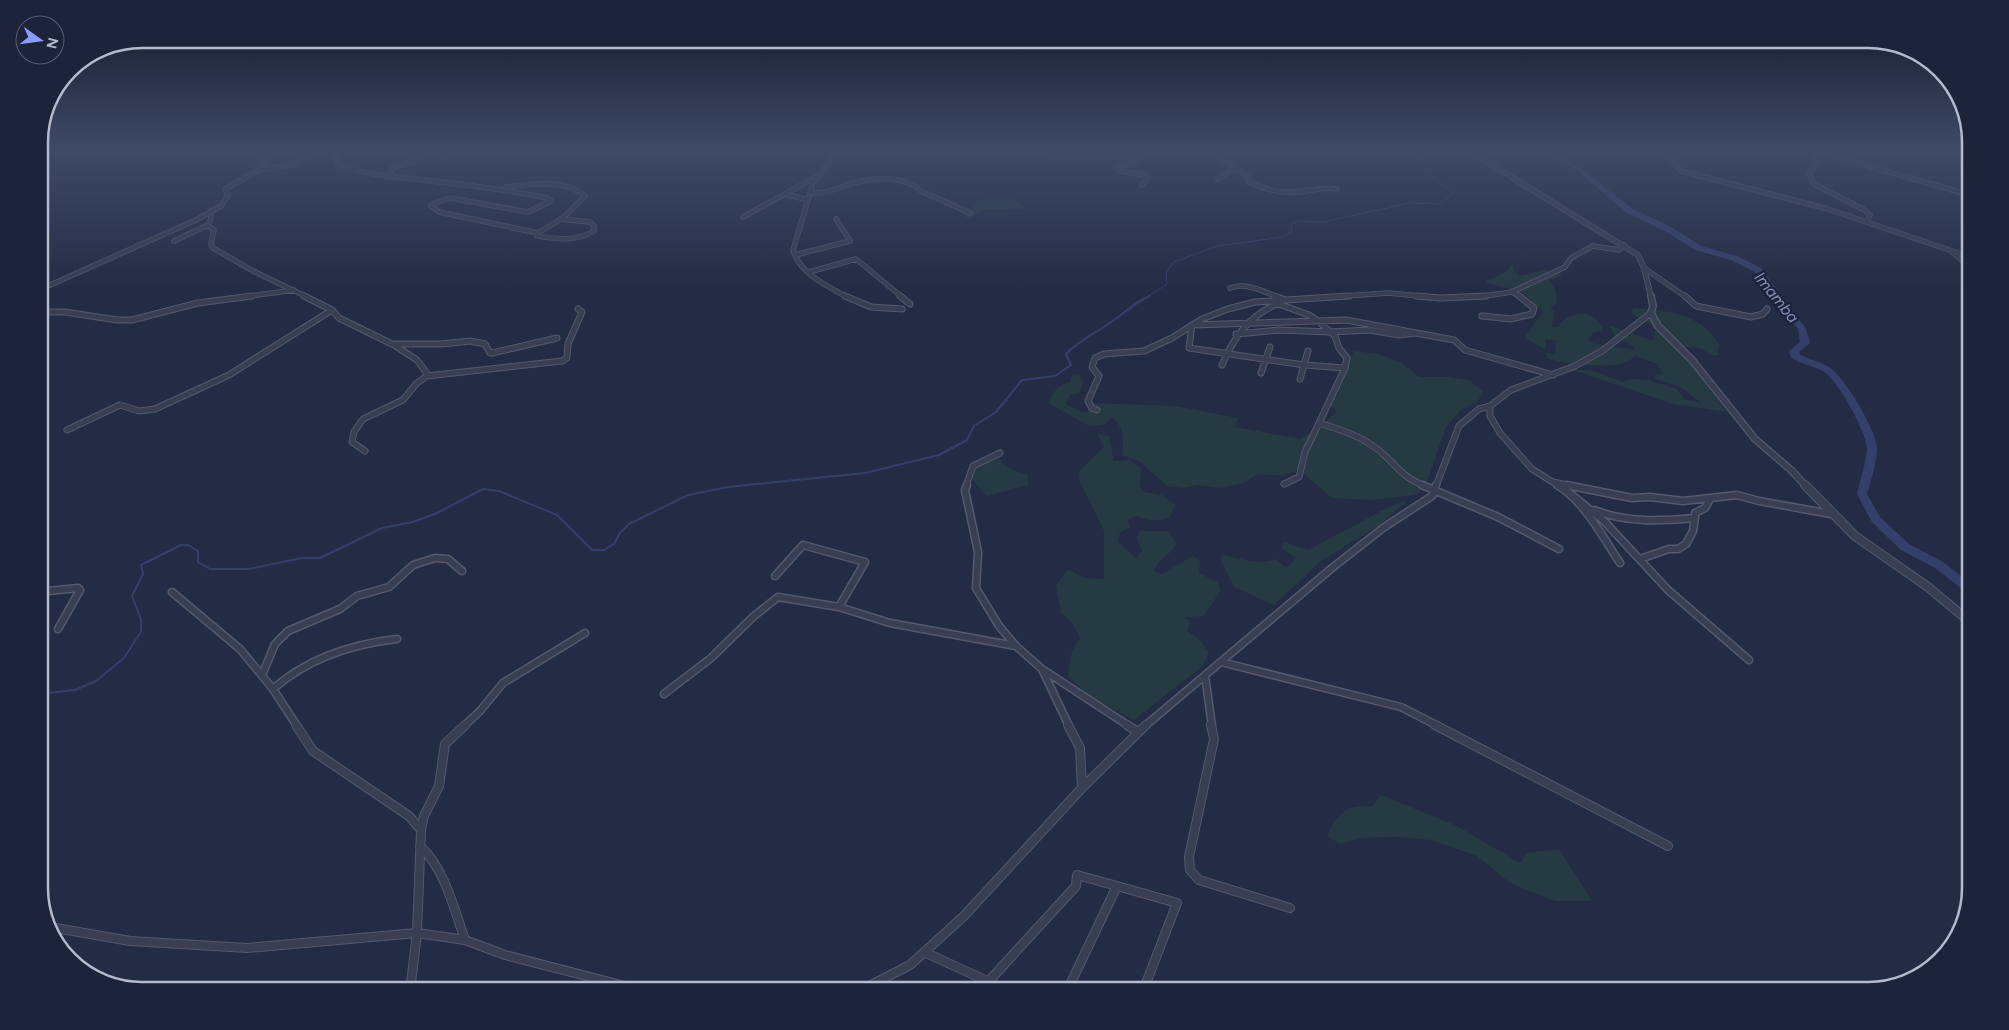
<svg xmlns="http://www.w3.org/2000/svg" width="2009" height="1030" font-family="Figtree,sans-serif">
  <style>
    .green { fill: #263a44 }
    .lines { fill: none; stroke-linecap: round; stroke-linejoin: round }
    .stream-far1 { stroke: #35406a; stroke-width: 1 }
    .stream { stroke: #35406a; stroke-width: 2 }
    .river { fill: #35406a; fill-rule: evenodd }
    .minor-far3-casing { stroke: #54596d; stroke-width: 5.5 }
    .minor-far2-casing { stroke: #54596d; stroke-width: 7 }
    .minor-far1-casing { stroke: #54596d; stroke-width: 9 }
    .minor-casing { stroke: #54596d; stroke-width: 10 }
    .tertiary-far2-casing { stroke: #54596d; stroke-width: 6 }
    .tertiary-far1-casing { stroke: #54596d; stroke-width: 8 }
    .tertiary-casing { stroke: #54596d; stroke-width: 10 }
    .minor-far3 { stroke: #393e53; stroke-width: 4 }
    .minor-far2 { stroke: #393e53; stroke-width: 5 }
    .minor-far1 { stroke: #393e53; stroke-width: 6 }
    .minor { stroke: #393e53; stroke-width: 8 }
    .tertiary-far2 { stroke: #393e53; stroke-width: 4.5 }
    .tertiary-far1 { stroke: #393e53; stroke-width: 5.5 }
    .tertiary { stroke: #393e53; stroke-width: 8 }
    .labels { text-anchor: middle; stroke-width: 5; stroke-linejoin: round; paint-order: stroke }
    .water-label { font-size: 16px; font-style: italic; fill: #828eba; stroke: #1d2338 }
    .rim { fill: none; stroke: #b6bacd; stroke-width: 2.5 }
  </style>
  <rect width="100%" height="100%" fill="#242b44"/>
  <path class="green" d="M1011,199l11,5 2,5 -39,1 -16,8 -4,-1 1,-7 8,-5 4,-5z
    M1513,263v6l6,7 27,-6 14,3 1,3 -12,4c6,7 8,13 8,23l-6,3 3,9 -2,12h5c14,-17 38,-20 46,4l-10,1 -4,7 3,4 43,7v-3l-20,-11 -6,-11 44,16 2,-10 -5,-7 -18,-10 1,-6c33,2 67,5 86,36l-2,8 3,2 -7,2 -13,-8 -15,-1v4l12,15 -2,4 32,42 -54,-8 -103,-35 21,1 31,12 9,-3 17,1 29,9 7,10 17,4 -19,-15 -26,-9 -2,-4 10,-1 -7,-10 -22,-8c-15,17 -68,8 -88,2l-1,-5 9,1 1,-13 -10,-2 -1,10 -21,-11 19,-26 -21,-20 -35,-9 -1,-2 20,-9z
    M1354,351l24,3 24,9 17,14h29l21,3 15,12 -7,10 -16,8 -15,17 -21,60 -10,8 -43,5 -40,-2 -33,-28 -17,6 -25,-2 -13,9 -25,5 -21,-3 -15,3 -16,-2 -28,-25 -17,-6c1,-16 3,-27 -10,-38l-7,7 -16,2 -41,-23c5,-11 10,-18 22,-21l2,-7 7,-1 4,8 -4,12 -9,1 -4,9 15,8h6l4,-9 84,3 63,12 -3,9 65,12 18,-12 18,-15 -10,-12 13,-9v-10z
    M1097,433l12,4 5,24 16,-1 11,8 -1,19 4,5 18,3 13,10 -5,12c-13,5 -21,4 -34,-1l-9,4 3,7 -10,5 -2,10 18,16 6,-7 -5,-12 3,-8h28l9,13c-7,11 -18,14 -23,27l8,3 31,-18 7,5 -1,12 18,9 4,8 -17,26 -18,1 4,7 -3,7 11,7 11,14 -6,14 -69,54 -46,-25 -20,-19 4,-25 8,-13 -9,-17 -10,-8 -5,-28 12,-16 16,9 20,1v-48l-24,-49 -1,-11 25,-24z
    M999,458c5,10 17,14 28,16l2,11 -43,11 -14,-17 4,-11z
    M1408,500l-30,26 -57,35 -47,44 -40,-18 -14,-28 3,-4c17,3 37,11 53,4l10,9 10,-10 -15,-10 3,-6 24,8 83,-44z
    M1381,795l76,31 63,37 7,-10 32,-4 33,52h-37l-45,-18 -33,-27 -46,-16 -35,-3 -34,1 -22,6 -13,-8c10,-21 20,-34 45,-29z"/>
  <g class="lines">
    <path class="stream-far1" d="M1147,297l20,-13 -1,-11 8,-11 43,-16 66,-9 8,-5 1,-9 7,-2 24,1 87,-19 29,1 15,-11 -17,-12 -19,-20 12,-7 23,-7"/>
    <path class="stream" d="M39,694l36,-4 21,-9 28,-23 17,-26v-13l-9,-23 11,-22 -2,-9 40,-20h7l10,6v11l12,7h39l53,-11h18l62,-30 31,-6 22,-8 48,-25 16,2 58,24 35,35h12l10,-6 6,-11 9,-9 59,-29 40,-8 137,-14 74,-18 28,-15 7,-14 22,-14 26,-32 33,-4 16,-11 -5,-11c14,-15 32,-22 48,-34 12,-8 21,-18 36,-24"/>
    <path class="river" d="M1517,147h12l30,9 20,11 54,42 38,18 30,19 36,10 24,12 45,61 4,14 -11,9 1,3c9,4 21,7 29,12 15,9 48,64 48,81 0,15 -6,32 -10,46l13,23 29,27 34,18 27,21v10l-4,-1 -31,-24 -34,-18 -29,-28 -15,-28c3,-14 9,-31 10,-45 0,-17 -30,-70 -44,-78 -10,-6 -23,-6 -32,-14l-2,-6 11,-9 -2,-13 -43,-57 -24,-12 -36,-10 -30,-19 -38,-18 -52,-44 -20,-11z"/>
    <g class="minor-far3-casing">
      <path id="minor-far3" d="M249,147l17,14 -8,6 1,3
        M336,147l1,16c20,12 64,14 87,17 42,5 82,9 123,18l4,3 -23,11 -78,-14 -18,6 -1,2 8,6 99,21 -1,3c20,3 39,6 57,-5v-5l-4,-4 -30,-3
        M841,147l-28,36 -20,67c7,24 34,36 54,47
        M1209,147l13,13 13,6v2l12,8 2,6c15,7 33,12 49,10 15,-1 24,-6 39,-3
        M1573,147l6,1
        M1624,147l44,10 13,14 147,38 142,48
        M1668,147v10
        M1802,147l168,48
        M1816,147v18l-7,8 5,11 52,27 4,4 -3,7
        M1561,148l2,-1
        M696,149l1,-2
        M392,151l17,-4
        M39,153l9,-6
        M1214,153l27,1 14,-5 23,1
        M426,155l23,1 17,-4 -27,-5
        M1142,156l-9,7 -17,5 4,3 24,4 3,4 -5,6
        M386,175l4,-2 3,-6 21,-6 12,-6 -18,-2
        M1218,179l17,-11
        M506,187c26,-3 57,-9 79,9l-21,21 -26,16
        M811,193c17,1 30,-7 46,-11 20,-5 49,-6 64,9l49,22
        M786,194l22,6
        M743,217l73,-40
        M208,225l6,5 -3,14 2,4 42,24 52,25
        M174,241l34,-16 3,-7 -1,-7
        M1952,252l18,15
        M795,255l55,-14 -14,-22
        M1644,268l42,29
        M809,272l47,-13 46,38
        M1230,288c17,-6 32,3 48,9
        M39,290l157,-70 25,-14 7,-11 -3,-6 34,-19 36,-6 36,-17
        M1512,292l9,5
        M243,297l51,-7
        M1330,297l59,-4 40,4
        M1477,297l35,-5 53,-25 6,-9 22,-12 26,4 5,-5"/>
    </g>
    <g class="minor-far2-casing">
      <path id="minor-far2" d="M304,296l28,14 7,8 53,26h49l29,-3 15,3 5,9h2l65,-15
        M845,296l26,11 31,2
        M900,296l10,8
        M1274,296l9,3
        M1417,296l23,2 46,-2
        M1685,296l11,10 55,11 12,-3 4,-5
        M1276,303l33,12 9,6 17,15 4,12 8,10 -2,10 -26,55c23,7 45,14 63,30 17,15 20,24 43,33
        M39,312h26l52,8h15l66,-17 54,-7
        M1482,316l29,3 21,-5 2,-6 -15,-12
        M1236,334l43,-4 51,2 39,-2 30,5 17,-2
        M1222,365c12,-29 27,-48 56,-62
        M1345,368l-41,-3 -115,-17 3,-23 154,-5 108,20 11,10 88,25
        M1261,373l9,-26
        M427,376l135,-15 5,-3 1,-14 14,-32 -4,-3
        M1300,379l8,-28
        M1490,406v10l10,17 32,36 27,17
        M1097,410l-5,-2 -4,-7 11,-25 -7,-9 3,-9 9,-4 40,-3 28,-13 30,-19 26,-10 27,-7 94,-6
        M67,430l53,-25 19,6 16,-2 74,-34 103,-65
        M365,451l-13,-9 2,-10 9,-13 40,-19 13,-16 12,-9 -11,-15 -23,-15
        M1553,482l19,4
        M1284,484l15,-7 6,-25 14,-29
        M966,486l7,-20 27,-13
        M1436,486l23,-60 20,-17 11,-3 21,-16 64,-24 27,-15 49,-38"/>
    </g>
    <g class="minor-far1-casing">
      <path id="minor-far1" d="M967,485l-2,5 13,62 -2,36 23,38 17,20 26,23 27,57
        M1422,485l76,32 61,32
        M1557,485c28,17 45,51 63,78
        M1566,485l66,13 18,-1 33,4 54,-6 22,6 72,13
        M1567,491l37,30 64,69 81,70
        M1594,510c33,13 66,11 101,8v-5l10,-5 5,-9
        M1640,559l29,-10h9l8,-5 7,-13 2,-13
        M775,576l28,-31 62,17 -26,45
        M39,592l39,-4 2,2 -22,39
        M172,592l68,57 33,40 24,37
        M1221,662l180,45 37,19
        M1042,669l87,57
        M262,675l13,-31 13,-13 52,-22 17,-13 32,-9 24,-22 22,-7 13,1 14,12
        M1205,675l7,51
        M273,689c34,-30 79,-45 124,-50
        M664,694l47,-36 43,-42 24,-19 61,10 51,16 126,23
        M464,726l16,-15 23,-28 82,-50
        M1145,726l187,-158 51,-40 49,-32 4,-11"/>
    </g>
    <g class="minor-casing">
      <path id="minor" d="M296,725l17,26 96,65 12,14 -4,103 -7,58
        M1068,725l12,23 2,40
        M1127,725l11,7
        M1211,725l3,14 -25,118 1,13 9,10 91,28
        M1435,725l233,121
        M421,830l3,-14 15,-30 6,-42 20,-19
        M420,846c25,23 34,63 45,94
        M50,927l80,14 117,7 170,-15 48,7 40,15 120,31 31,5
        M924,952l85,39
        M988,982l88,-96 1,-11 40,11
        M859,991l51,-26 54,-49 118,-128 64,-63
        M1067,991l50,-105 60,17 -34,88"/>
    </g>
    <g class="tertiary-far2-casing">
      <path id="tertiary-far2" d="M1037,147l18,11 84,-2 6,-1 8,-8
        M1463,147l175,108 6,13 7,29"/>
    </g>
    <g class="tertiary-far1-casing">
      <path id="tertiary-far1" d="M1651,296l2,10 -2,7 7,13 34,34 63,79 36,31 15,16"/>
    </g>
    <g class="tertiary-casing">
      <path id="tertiary" d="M1805,485l50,51 73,51 42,35"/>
    </g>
    <use href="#minor-far3" class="minor-far3"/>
    <use href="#minor-far2" class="minor-far2"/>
    <use href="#minor-far1" class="minor-far1"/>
    <use href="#minor" class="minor"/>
    <use href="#tertiary-far2" class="tertiary-far2"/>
    <use href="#tertiary-far1" class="tertiary-far1"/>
    <use href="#tertiary" class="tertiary"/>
  </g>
  <linearGradient id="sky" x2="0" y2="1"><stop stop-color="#141825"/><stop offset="0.51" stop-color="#3f4a67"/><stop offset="1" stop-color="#3f4a67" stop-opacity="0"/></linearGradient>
  <rect width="2009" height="291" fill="url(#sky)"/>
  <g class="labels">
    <g class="water-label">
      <text transform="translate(1777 297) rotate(51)" y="6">Imamba</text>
    </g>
  </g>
  <path d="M0 0H2009V1030H0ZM142 48H1868A94 94 0 0 1 1962 142V888A94 94 0 0 1 1868 982H142A94 94 0 0 1 48 888V142A94 94 0 0 1 142 48Z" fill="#1d2338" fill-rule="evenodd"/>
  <path class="rim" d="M142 48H1868A94 94 0 0 1 1962 142V888A94 94 0 0 1 1868 982H142A94 94 0 0 1 48 888V142A94 94 0 0 1 142 48Z"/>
  <g transform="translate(40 40) rotate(104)"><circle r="24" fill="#1d2338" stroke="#5a5f74"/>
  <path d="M0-4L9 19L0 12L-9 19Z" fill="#899dff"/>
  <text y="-8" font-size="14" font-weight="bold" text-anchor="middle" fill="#b6bacd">N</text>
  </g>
</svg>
